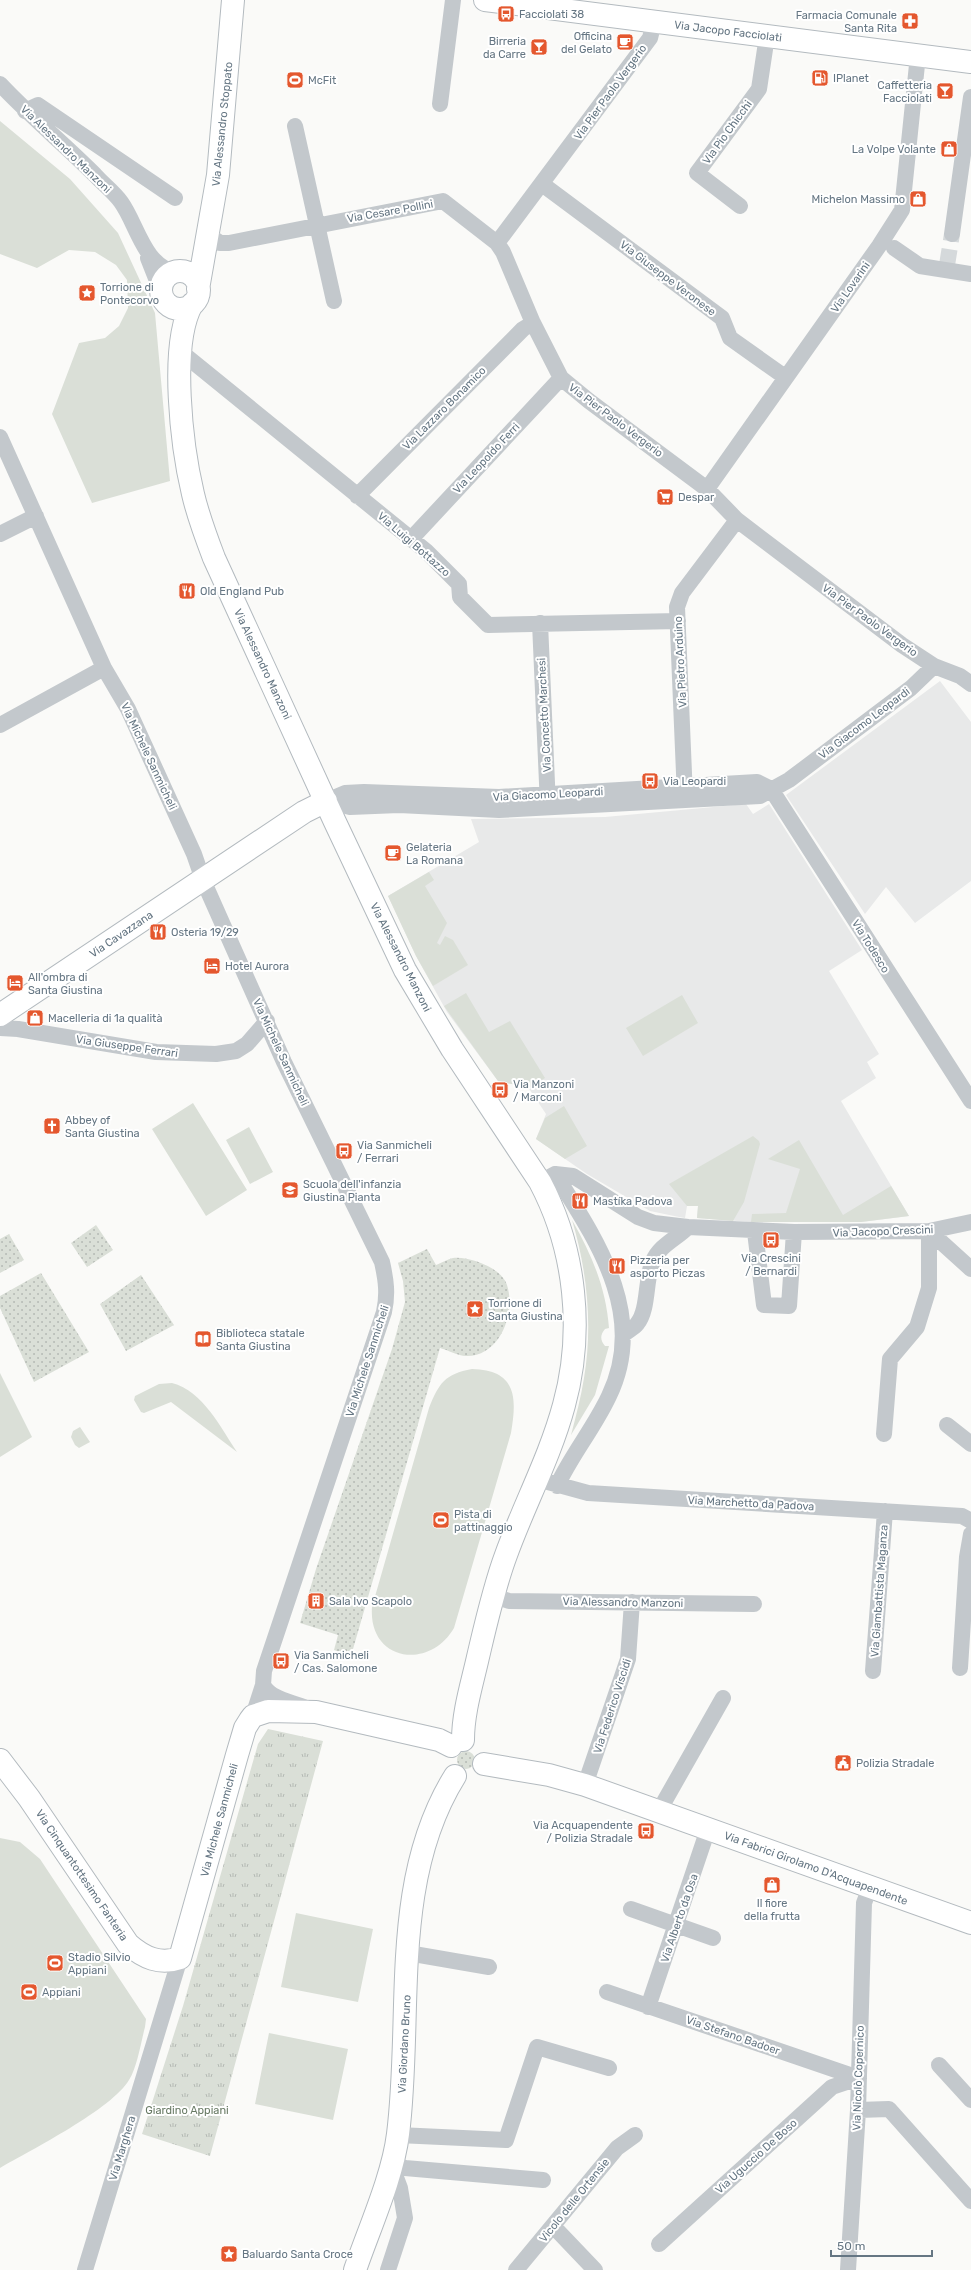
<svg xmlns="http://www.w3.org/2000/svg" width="971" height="2270" font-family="Rubik,sans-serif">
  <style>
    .built { fill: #e8e9e9 }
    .grass { fill: #dadfd7 }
    .park { fill: url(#park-tufts) }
    .garden { fill: url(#garden-dots) }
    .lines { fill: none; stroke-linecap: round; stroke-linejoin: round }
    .street-tunnel { stroke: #d5d9db; stroke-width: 16; stroke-dasharray: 16 8; stroke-linecap: butt }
    .secondary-casing { stroke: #b3babf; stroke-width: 24 }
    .street { stroke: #c3c8cc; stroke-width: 16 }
    .secondary { stroke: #fff; stroke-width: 22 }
    .labels { text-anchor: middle; stroke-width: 4; stroke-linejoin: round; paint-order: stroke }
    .poi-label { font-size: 11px; fill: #657683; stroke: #fff; text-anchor: start }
    .street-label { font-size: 11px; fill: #657683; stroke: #fff }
    .park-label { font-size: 11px; fill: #687a64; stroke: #fff }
  </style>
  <defs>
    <pattern id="park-tufts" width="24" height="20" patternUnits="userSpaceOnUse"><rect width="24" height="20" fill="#dadfd7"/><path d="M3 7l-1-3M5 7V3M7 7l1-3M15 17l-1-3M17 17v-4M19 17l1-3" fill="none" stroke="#b4b9b4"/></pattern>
    <pattern id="garden-dots" width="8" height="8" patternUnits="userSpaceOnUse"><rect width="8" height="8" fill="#dadfd7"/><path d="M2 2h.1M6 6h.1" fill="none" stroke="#b4b9b4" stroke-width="1.8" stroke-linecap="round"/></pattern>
  </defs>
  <rect width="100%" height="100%" fill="#fafaf8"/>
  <path class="built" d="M940,681l31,41v159l-56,42 -29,-36 -21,27 -79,-119z
    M746,804l7,10 16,-10 93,146 -33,21 50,83 -12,8 9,16 -35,23 68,115 -48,6h-110l-54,-4 1,-12h-11l-2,12 -6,-1 -29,-6 -63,-37 -51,-35 10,-25 -18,-27 -30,-6 -51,-69 -31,-56 -28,-60 91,-54 -8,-23 134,-2z"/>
  <path class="grass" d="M0,121l70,58 48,54 37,80 15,168 -78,22 -40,-89 27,-71 26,-5 14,-12 9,-18 -1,-28 -11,-15 -21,-13 -26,-2 -32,18 -37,-14z
    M429,872l5,8 -9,6 22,37 -10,20 3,2 5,-9 8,4 15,25 -35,21 -17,-30 -28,-60z
    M466,993l23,39 21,-11 35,57 -16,10 -31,-7 -54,-75z
    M682,995l16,28 -55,33 -17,-28z
    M193,1103l54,87 -41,26 -54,-87z
    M564,1106l23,40 -22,13 -29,-20 9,-21z
    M249,1127l24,45 -23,12 -24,-44z
    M753,1136l6,5 1,3 -16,58 -11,19 -36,-3 1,-12h-11l-18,-22z
    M799,1140l44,75 48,-29 18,30 -48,6h-110l1,-8 34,-1 14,-44 -32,-10z
    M572,1220c20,35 34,68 37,108l-4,1c-5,6 -5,11 0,17h4l-14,49 -24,40c5,-19 10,-38 13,-57 9,-53 3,-108 -12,-158z
    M472,1369c45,1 45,29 39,64l-57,195c-25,43 -86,33 -82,-21l57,-199c10,-25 16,-34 43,-39z
    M0,1373l32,64 -32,20z
    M172,1383c31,8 49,45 65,69l-66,-50 -27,11 -3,-1 -7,-12 1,-4 24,-12z
    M80,1427l10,15 -11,6 -4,-3 -4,-8 2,-6z
    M0,1838l20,4 20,17 106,160 -1,8c-4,15 -8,41 -16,53 -17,29 -98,70 -129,88z
    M296,1913l77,16 -15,73 -77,-15z
    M269,2033l79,16 -15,71 -78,-16z"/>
  <path class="park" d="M268,1729l55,12 -113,415 -68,-22 41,-128 75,-262z"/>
  <path class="garden" d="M96,1225l17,25 -26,17 -16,-24z
    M9,1234l15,26 -24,13v-34z
    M427,1249l9,16c5,-2 12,-6 17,-7 16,-2 49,10 54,27 9,28 -7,72 -41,71 -8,0 -18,-6 -26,-8l-89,308 -17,-6 4,-15 -38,-12 16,-54 76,-220 13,-47 -2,-21 -5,-18z
    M41,1273l48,79 -55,30 -34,-74v-12z
    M141,1275l33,50 -48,26 -26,-47z
    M457 1760a9 9 0 1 1 18 0a9 9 0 1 1-18 0Z"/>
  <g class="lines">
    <path class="street-tunnel" d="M947,265l5,-31"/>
    <g class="secondary-casing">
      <path id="secondary" d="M485,0l486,62
        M161 290a19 19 0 1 1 38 0a19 19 0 1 1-38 0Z
        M198,289l20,-114 15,-175
        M192,304c-23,41 -10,144 1,190 5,22 13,43 21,64l121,264 70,148 47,79 88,133c36,68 44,150 24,223 -14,52 -40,100 -58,150 -12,32 -20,68 -28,102 -6,27 -15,55 -15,83
        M0,1015l304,-203 22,-11
        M0,1760l29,38 99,146c16,14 32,21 52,14l57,-203 8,-27 5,-8 3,-4 15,-5 48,1 123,28 12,6
        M484,1764l65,11 36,10 386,138
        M355,2270c14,-41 38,-94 43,-136 15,-118 -9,-252 57,-358"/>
    </g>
    <path class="street" d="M0,84c30,32 64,60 95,91 8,9 19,17 26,27 16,22 23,64 54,70
      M440,104l13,-104
      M25,111l13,-6 137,93
      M295,126l39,175
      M542,184l180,134 8,20 55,39
      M740,206l-43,-33 62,-84 8,-53
      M952,234l19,-137
      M208,235l12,8h9l214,-42 54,42 6,9 30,71 28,55 28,23 118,88 30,31 165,125 32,21 26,10 11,8
      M497,243l153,-205 4,-16
      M894,248l26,18 51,8
      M148,258l13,33
      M181,352l245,199 33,33 1,13 28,28 190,-4
      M0,437l104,231 24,41 66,145 9,26 81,182 98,200c4,18 6,32 2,50l-120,359 -1,14 -10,31
      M707,489l172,-243 23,-36 16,-155
      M357,496l166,-167 10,-6
      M0,534l36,-18
      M411,539l150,-161
      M540,623l8,183
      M0,725l104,-57
      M771,789l200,312
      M685,797l-8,-190 5,-14 55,-73
      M326,801l24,6 49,-2 100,5 261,-14 29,-16 122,-92 23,-22
      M326,801l19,-8 19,-1 135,5 258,-15 14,7
      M0,1028l18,1 138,23 60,2 20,-3 11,-7 20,-23
      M555,1174c42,67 93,141 54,222 -15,32 -37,58 -52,90
      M540,1182l15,-8 18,2 65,41 16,6 34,4 106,5 135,-1 42,-9
      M929,1231l42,38
      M755,1232l9,73 25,1 5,-74
      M623,1335c4,-4 11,-7 14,-11 12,-14 8,-46 16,-63 7,-16 23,-22 35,-34
      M947,1425l24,19
      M884,1434l6,-75 27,-32 12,-39v-57
      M537,1479l51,14 374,23 9,5
      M494,1596l15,5 245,3
      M960,1668l7,-111 4,-23
      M873,1671l12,-160
      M263,1685c9,15 27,16 43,23
      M585,1785l43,-126 4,-57
      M662,1812l2,-10 59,-104
      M631,1909l82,29
      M408,1953l81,14
      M607,1992l252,86
      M648,2007l60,-178
      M939,2065l32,35
      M858,2110l31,-1 82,92
      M398,2135l108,5 31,-93 72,21
      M391,2164l14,4 138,12
      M553,2226l42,44
      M659,2244l173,-157 27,-9
      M85,2270l95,-312
      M388,2270l17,-52 -5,-30 -9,-24
      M516,2270l101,-122 18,-13
      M848,2270l10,-160 6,-207 6,-16"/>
    <use href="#secondary" class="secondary"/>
  </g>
  <defs>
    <g id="bus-square" transform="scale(0.9)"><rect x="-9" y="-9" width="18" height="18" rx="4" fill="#e4572e" stroke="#fff"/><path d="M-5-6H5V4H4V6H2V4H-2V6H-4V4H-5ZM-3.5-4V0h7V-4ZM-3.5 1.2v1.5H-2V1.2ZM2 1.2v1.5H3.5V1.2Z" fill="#fff"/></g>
    <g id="pharmacy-square" transform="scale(0.9)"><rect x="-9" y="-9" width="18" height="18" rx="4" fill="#e4572e" stroke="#fff"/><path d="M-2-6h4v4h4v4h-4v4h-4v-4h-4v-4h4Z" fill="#fff"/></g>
    <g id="cafe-square" transform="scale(0.9)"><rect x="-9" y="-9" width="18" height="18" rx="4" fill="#e4572e" stroke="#fff"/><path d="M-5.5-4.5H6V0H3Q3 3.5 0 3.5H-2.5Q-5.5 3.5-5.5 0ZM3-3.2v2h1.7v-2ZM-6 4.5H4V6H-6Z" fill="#fff"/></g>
    <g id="bar-square" transform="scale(0.9)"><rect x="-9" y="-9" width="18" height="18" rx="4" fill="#e4572e" stroke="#fff"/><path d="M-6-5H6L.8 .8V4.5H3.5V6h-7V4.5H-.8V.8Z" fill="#fff"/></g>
    <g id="fuel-square" transform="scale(0.9)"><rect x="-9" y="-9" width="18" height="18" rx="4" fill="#e4572e" stroke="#fff"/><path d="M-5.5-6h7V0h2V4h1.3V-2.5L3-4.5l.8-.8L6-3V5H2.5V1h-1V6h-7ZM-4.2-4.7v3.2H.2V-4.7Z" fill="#fff"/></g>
    <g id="stadium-square" transform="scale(0.9)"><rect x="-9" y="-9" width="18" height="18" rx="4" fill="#e4572e" stroke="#fff"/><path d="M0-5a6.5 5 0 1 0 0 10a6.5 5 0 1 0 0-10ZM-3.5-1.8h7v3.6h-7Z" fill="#fff"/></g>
    <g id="shop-square" transform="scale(0.9)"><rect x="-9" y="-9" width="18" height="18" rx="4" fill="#e4572e" stroke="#fff"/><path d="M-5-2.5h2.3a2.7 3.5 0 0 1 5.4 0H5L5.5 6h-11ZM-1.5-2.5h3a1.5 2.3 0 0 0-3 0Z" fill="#fff"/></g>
    <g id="sight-square" transform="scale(0.9)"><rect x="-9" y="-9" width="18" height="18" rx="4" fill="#e4572e" stroke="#fff"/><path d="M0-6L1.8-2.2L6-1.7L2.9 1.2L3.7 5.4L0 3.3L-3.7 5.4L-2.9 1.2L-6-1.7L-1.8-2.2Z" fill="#fff"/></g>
    <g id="supermarket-square" transform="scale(0.9)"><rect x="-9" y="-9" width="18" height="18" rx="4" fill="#e4572e" stroke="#fff"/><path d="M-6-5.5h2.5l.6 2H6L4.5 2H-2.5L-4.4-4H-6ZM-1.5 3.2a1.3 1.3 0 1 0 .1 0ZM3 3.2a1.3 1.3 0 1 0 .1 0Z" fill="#fff"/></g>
    <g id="restaurant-square" transform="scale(0.9)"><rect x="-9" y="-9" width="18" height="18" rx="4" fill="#e4572e" stroke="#fff"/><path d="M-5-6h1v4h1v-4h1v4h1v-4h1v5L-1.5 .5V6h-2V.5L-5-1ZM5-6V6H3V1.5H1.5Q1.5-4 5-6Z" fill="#fff"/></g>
    <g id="hotel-square" transform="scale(0.9)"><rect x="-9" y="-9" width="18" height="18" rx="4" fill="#e4572e" stroke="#fff"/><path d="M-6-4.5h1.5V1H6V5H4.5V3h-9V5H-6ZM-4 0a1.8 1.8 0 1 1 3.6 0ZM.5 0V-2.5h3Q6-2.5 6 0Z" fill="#fff"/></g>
    <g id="church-square" transform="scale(0.9)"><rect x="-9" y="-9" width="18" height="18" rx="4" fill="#e4572e" stroke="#fff"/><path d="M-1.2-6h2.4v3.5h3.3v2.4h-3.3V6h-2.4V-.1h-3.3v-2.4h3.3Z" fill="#fff"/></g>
    <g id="school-square" transform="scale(0.9)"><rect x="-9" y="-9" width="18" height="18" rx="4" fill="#e4572e" stroke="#fff"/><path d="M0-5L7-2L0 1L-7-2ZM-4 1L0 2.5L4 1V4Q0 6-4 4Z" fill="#fff"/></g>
    <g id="library-square" transform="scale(0.9)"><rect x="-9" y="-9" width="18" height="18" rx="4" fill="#e4572e" stroke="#fff"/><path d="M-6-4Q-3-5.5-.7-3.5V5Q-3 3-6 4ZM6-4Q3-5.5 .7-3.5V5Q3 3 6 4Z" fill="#fff"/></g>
    <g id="building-square" transform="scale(0.9)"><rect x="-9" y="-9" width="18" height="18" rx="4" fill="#e4572e" stroke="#fff"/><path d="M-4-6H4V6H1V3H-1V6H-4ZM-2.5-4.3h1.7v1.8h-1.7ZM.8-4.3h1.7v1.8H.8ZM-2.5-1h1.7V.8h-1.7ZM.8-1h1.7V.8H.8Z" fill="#fff"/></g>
    <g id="civic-square" transform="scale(0.9)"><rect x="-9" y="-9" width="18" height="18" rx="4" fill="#e4572e" stroke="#fff"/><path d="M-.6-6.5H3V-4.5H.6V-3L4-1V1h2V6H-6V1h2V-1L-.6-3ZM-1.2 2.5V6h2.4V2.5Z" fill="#fff"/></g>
  </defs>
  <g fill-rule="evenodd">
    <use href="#bus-square" x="506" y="14"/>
    <use href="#pharmacy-square" x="910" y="21"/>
    <use href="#cafe-square" x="625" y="42"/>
    <use href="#bar-square" x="539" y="47"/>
    <use href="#fuel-square" x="820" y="78"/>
    <use href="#stadium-square" x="295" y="80"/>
    <use href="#bar-square" x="945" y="91"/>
    <use href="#shop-square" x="949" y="149"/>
    <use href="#shop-square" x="918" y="199"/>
    <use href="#sight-square" x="87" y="293"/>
    <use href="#supermarket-square" x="665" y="497"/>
    <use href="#restaurant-square" x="187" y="591"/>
    <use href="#bus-square" x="650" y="781"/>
    <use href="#cafe-square" x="393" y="853"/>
    <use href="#restaurant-square" x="158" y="932"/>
    <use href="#hotel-square" x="212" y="966"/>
    <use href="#hotel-square" x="15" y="983"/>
    <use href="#shop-square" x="35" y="1018"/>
    <use href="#bus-square" x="500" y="1090"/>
    <use href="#church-square" x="52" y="1126"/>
    <use href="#bus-square" x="344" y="1151"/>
    <use href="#school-square" x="290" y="1190"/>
    <use href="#restaurant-square" x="580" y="1201"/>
    <use href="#bus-square" x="771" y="1240"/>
    <use href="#restaurant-square" x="617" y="1266"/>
    <use href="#sight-square" x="475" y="1309"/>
    <use href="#library-square" x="203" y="1339"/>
    <use href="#stadium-square" x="441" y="1520"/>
    <use href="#building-square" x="316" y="1601"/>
    <use href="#bus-square" x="281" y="1661"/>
    <use href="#civic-square" x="843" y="1763"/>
    <use href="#bus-square" x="646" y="1831"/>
    <use href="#shop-square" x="772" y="1885"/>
    <use href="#stadium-square" x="55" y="1963"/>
    <use href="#stadium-square" x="29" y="1992"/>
    <use href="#sight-square" x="229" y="2254"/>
  </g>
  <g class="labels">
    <g class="poi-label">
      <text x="519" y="18">Facciolati 38</text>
      <text x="897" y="19" text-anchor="end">Farmacia Comunale<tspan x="897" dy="13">Santa Rita</tspan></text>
      <text x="612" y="40" text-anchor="end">Officina<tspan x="612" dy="13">del Gelato</tspan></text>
      <text x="526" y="45" text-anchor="end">Birreria<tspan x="526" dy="13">da Carre</tspan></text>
      <text x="833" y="82">IPlanet</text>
      <text x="308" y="84">McFit</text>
      <text x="932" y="89" text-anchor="end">Caffetteria<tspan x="932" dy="13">Facciolati</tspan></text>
      <text x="936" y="153" text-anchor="end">La Volpe Volante</text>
      <text x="905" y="203" text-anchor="end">Michelon Massimo</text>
      <text x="100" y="291">Torrione di<tspan x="100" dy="13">Pontecorvo</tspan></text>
      <text x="678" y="501">Despar</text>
      <text x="200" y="595">Old England Pub</text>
      <text x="663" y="785">Via Leopardi</text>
      <text x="406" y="851">Gelateria<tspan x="406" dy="13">La Romana</tspan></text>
      <text x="171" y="936">Osteria 19/29</text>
      <text x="225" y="970">Hotel Aurora</text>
      <text x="28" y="981">All'ombra di<tspan x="28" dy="13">Santa Giustina</tspan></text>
      <text x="48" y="1022">Macelleria di 1a qualità</text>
      <text x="513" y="1088">Via Manzoni<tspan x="513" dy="13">/ Marconi</tspan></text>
      <text x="65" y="1124">Abbey of<tspan x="65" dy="13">Santa Giustina</tspan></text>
      <text x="357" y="1149">Via Sanmicheli<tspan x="357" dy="13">/ Ferrari</tspan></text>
      <text x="303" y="1188">Scuola dell'infanzia<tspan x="303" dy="13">Giustina Pianta</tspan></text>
      <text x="593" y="1205">Mastíka Padova</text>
      <text x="771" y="1262" text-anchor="middle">Via Crescini<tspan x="771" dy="13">/ Bernardi</tspan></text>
      <text x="630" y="1264">Pizzeria per<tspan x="630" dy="13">asporto Piczas</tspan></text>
      <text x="488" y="1307">Torrione di<tspan x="488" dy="13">Santa Giustina</tspan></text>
      <text x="216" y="1337">Biblioteca statale<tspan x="216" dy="13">Santa Giustina</tspan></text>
      <text x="454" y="1518">Pista di<tspan x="454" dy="13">pattinaggio</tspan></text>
      <text x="329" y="1605">Sala Ivo Scapolo</text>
      <text x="294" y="1659">Via Sanmicheli<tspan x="294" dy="13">/ Cas. Salomone</tspan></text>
      <text x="856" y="1767">Polizia Stradale</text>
      <text x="633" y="1829" text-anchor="end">Via Acquapendente<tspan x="633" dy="13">/ Polizia Stradale</tspan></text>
      <text x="772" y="1907" text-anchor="middle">Il fiore<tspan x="772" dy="13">della frutta</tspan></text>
      <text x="68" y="1961">Stadio Silvio<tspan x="68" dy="13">Appiani</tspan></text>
      <text x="42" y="1996">Appiani</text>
      <text x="242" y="2258">Baluardo Santa Croce</text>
    </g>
    <g class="street-label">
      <text transform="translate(728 31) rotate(7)" y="4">Via Jacopo Facciolati</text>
      <text transform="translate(610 92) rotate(-54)" y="4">Via Pier Paolo Vergerio</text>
      <text transform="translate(222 124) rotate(-84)" y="4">Via Alessandro Stoppato</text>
      <text transform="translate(727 132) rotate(-54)" y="4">Via Pio Chicchi</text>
      <text transform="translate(66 149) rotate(44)" y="4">Via Alessandro Manzoni</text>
      <text transform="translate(390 211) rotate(-10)" y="4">Via Cesare Pollini</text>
      <text transform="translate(668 278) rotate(37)" y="4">Via Giuseppe Veronese</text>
      <text transform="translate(850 287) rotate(-55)" y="4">Via Lovarini</text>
      <text transform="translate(444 408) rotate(-45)" y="4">Via Lazzaro Bonamico</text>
      <text transform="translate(616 420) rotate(37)" y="4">Via Pier Paolo Vergerio</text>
      <text transform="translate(486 458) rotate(-47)" y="4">Via Leopoldo Ferri</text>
      <text transform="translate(414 544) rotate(41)" y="4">Via Luigi Bottazzo</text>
      <text transform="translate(870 620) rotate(36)" y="4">Via Pier Paolo Vergerio</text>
      <text transform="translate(680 662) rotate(-93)" y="4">Via Pietro Arduino</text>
      <text transform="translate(263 664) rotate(65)" y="4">Via Alessandro Manzoni</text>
      <text transform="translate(544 715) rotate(-93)" y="4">Via Concetto Marchesi</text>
      <text transform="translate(864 723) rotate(-37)" y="4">Via Giacomo Leopardi</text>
      <text transform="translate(149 756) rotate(65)" y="4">Via Michele Sanmicheli</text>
      <text transform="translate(548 794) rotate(-3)" y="4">Via Giacomo Leopardi</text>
      <text transform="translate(121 934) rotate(-34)" y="4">Via Cavazzana</text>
      <text transform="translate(871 946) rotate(58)" y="4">Via Todesco</text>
      <text transform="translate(401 957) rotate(63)" y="4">Via Alessandro Manzoni</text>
      <text transform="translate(127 1046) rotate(8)" y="4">Via Giuseppe Ferrari</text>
      <text transform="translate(281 1052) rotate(65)" y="4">Via Michele Sanmicheli</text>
      <text transform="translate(883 1231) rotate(-2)" y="4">Via Jacopo Crescini</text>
      <text transform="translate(367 1361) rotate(-72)" y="4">Via Michele Sanmicheli</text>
      <text transform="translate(751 1503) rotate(3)" y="4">Via Marchetto da Padova</text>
      <text transform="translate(879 1591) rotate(-86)" y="4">Via Giambattista Maganza</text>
      <text transform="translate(623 1602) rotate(1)" y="4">Via Alessandro Manzoni</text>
      <text transform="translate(612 1706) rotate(-72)" y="4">Via Federico Viscidi</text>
      <text transform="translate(219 1820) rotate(-75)" y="4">Via Michele Sanmicheli</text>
      <text transform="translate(816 1868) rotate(20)" y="4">Via Fabrici Girolamo D'Acquapendente</text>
      <text transform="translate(82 1875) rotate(56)" y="4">Via Cinquantottesimo Fanteria</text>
      <text transform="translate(679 1918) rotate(-71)" y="4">Via Alberto da Osa</text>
      <text transform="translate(733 2035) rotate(19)" y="4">Via Stefano Badoer</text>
      <text transform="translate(404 2044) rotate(-87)" y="4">Via Giordano Bruno</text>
      <text transform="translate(858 2078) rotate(-88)" y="4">Via Nicolò Copernico</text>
      <text transform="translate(122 2148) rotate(-73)" y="4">Via Marghera</text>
      <text transform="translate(756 2156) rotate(-42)" y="4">Via Uguccio De Boso</text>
      <text transform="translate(574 2200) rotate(-51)" y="4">Vicolo delle Ortensie</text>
    </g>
    <g class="park-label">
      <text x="187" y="2114">Giardino Appiani</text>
    </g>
  </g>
  <path d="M831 2250v6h101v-6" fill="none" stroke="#657683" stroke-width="2"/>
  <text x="837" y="2250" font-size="12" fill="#657683" stroke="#ffffff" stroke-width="3" paint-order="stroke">50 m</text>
</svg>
